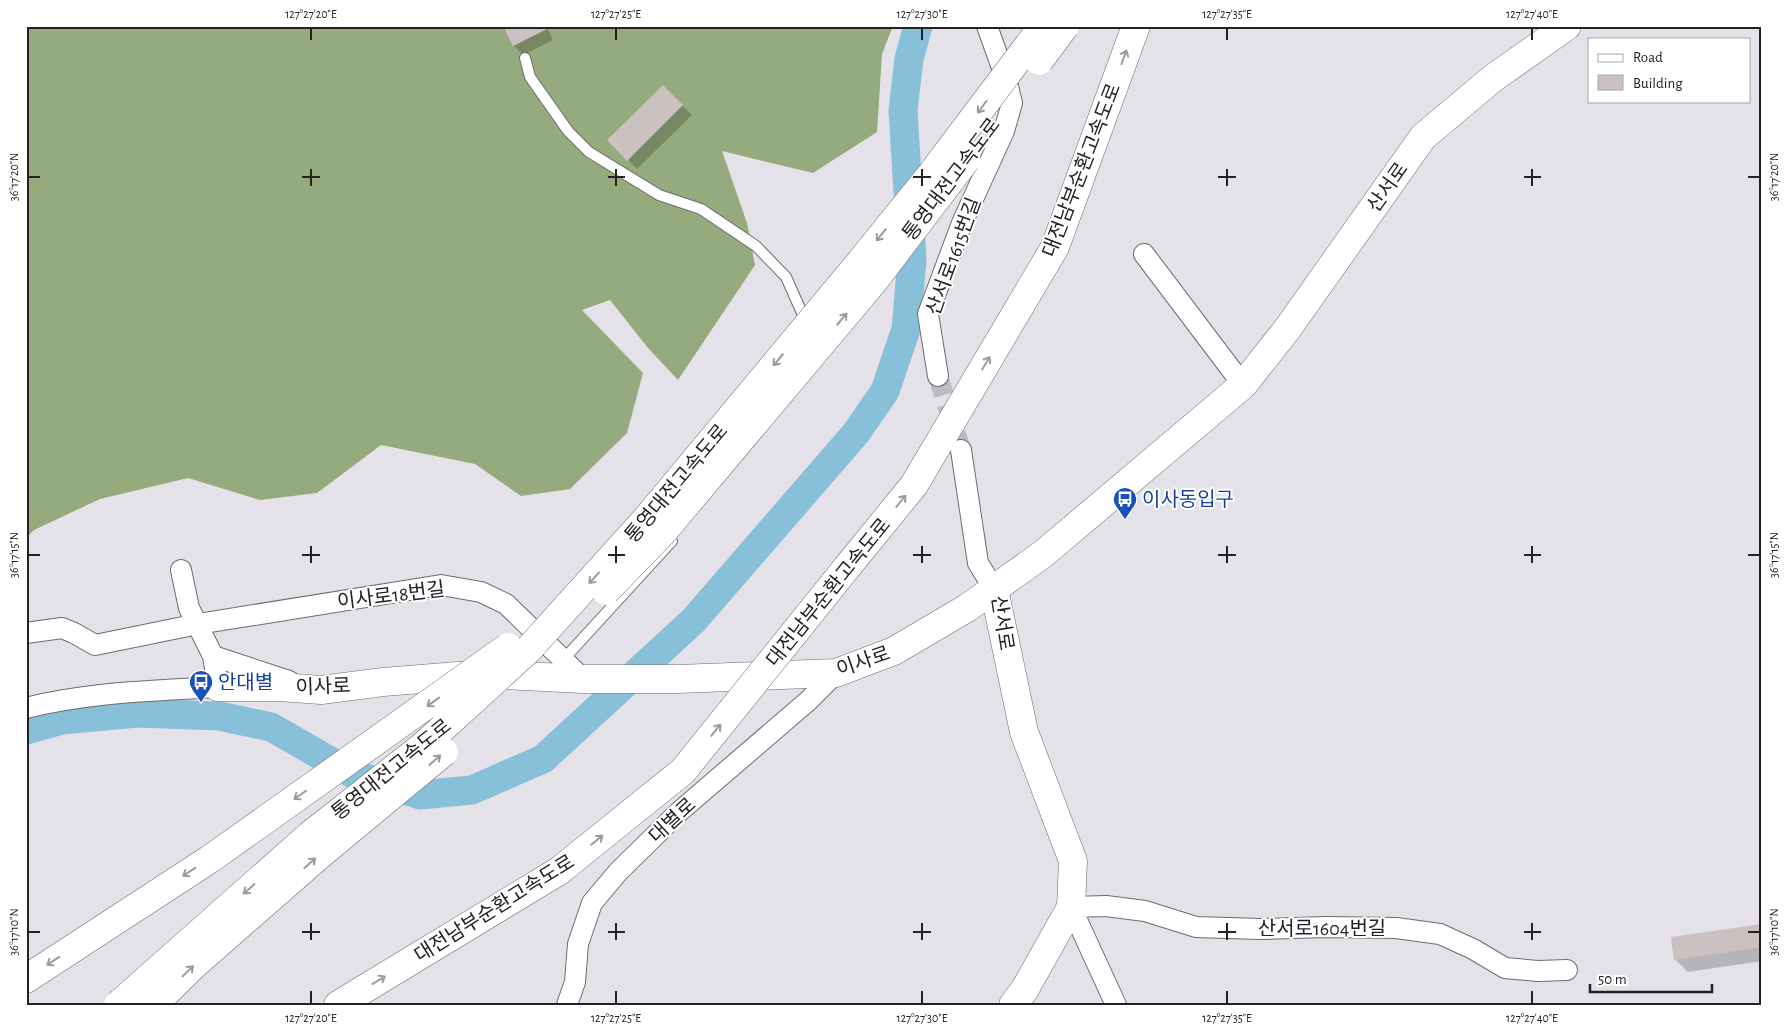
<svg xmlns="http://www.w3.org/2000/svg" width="1788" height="1031" font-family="'Alegreya Sans','Noto Sans KR',sans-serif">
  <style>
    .forest { fill: #96ab7d }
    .shadow { fill: #0003 }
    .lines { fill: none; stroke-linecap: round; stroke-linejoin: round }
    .river { stroke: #88c0da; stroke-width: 29 }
    .building { fill: #cbc1c0 }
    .street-tunnel { stroke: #bebbc1; stroke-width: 20; stroke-dasharray: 20 10; stroke-linecap: butt }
    .lane-casing { stroke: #6e6a71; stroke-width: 12 }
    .street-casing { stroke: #6e6a71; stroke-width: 22 }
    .secondary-casing { stroke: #6e6a71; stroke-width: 29 }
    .highway-casing { stroke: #6e6a71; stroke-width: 29 }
    .lane { stroke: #fff; stroke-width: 10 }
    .street { stroke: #fff; stroke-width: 20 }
    .secondary { stroke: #fff; stroke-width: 28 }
    .highway { stroke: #fff; stroke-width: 28 }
    .highway-bridge-casing { stroke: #6e6a71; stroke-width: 29; stroke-linecap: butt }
    .highway-bridge { stroke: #fff; stroke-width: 28 }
    .oneway { stroke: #9c9b9c }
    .ticks { fill: none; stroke: #232124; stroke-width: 2 }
    .labels { text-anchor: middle; stroke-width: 4; stroke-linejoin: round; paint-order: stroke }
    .street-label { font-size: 20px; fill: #232124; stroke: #fff }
    .transit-label { font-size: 20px; fill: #164399; stroke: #fff; text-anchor: start }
    .neatline { fill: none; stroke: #232124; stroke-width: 2 }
    .ticks-label { font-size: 12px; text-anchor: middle; fill: #232124 }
  </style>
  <rect width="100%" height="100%" fill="#e5e1e8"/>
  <path class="forest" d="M26,26h867l-11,28 -5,78 -64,41 -91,-22 25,72 8,42 -77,115 -30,-32 -38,-48 -28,10 61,63 -16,60 -57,56 -49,7 -46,-32 -94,-19 -64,48 -57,7 -72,-22 -88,21 -66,31 -8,8z"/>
  <path class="shadow" d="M546,26l7,14 -30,15 -9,-9z
    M663,87l29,28 -55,54 -29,-29z
    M1762,925v36l-74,11 -13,-13z"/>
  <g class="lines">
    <path class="river" d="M26,730l36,-10 75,-7 82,3 52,11 82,47 67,21 52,-5 71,-31 151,-139 162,-187 29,-42 21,-62 6,-70 -9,-149 6,-51 9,-33"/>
  </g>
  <path class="building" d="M503,26h50l-40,20z
    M663,85l20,20 -56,56 -20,-21z
    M1762,924v23l-88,13 -3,-23z"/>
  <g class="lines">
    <path class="street-tunnel" d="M938,376l23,74"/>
    <g class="lane-casing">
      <path id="lane" d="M525,58l5,19 38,54 21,21 70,43 42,14 55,37 30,31 20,45
        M563,660l109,-119"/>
    </g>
    <g class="street-casing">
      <path id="street" d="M1144,254l99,131
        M938,376l-10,-62 34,-91 42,-92 8,-28 -5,-21 -20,-56
        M961,450l17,113 16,26
        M26,633l36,-5 12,5 21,12 103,-21 243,-39 40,7 25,12 77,75
        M213,656l76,25
        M26,708c63,-16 128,-17 192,-21l-5,-31 -24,-48 -8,-38
        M567,1005l8,-23 3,-38 14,-41 26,-31 62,-61 128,-110 28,-28
        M1116,1005l-45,-98 35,-1 39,5 51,16 65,2 66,-2 69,1 44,6 33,15 32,19 33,3 29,-1"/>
    </g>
    <g class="secondary-casing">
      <path id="secondary" d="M218,687h61l42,3 62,-8 100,-8 100,5h94l159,-6 58,-22 73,-43 27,-19
        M1013,1005l12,-16 46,-82 2,-46 -49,-129 -30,-143 49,-35 200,-169 45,-57 135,-191 69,-58 75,-53"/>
    </g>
    <g class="highway-casing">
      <path id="highway" d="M848,566l66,-81 141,-238 81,-221
        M26,979l184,-120 62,-44
        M338,1005l221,-134"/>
    </g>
    <use href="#lane" class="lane"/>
    <use href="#street" class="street"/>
    <use href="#secondary" class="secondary"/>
    <use href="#highway" class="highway"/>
    <g class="highway-bridge-casing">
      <path id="highway-bridge" d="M1039,61l26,-35
        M606,591l57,-59 211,-251 92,-121
        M272,815l236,-168
        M559,871l124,-100 165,-205
        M118,1005l192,-170 113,-89 105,-96 120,-133 213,-256 72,-89 110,-146
        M153,1005l41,-40 128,-112 122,-101"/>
    </g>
    <use href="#highway-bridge" class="highway-bridge"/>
  </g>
  <defs><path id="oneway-shaft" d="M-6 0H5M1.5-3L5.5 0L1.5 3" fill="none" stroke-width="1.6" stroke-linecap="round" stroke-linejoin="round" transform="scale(1.25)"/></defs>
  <g class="oneway">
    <use href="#oneway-shaft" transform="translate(1124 57) rotate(-70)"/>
    <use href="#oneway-shaft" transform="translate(982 107) rotate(127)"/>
    <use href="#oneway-shaft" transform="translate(881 235) rotate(129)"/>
    <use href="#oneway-shaft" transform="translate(842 319) rotate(-50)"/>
    <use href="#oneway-shaft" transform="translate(778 360) rotate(130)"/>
    <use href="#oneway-shaft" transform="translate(986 363) rotate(-59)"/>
    <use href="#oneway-shaft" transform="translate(901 501) rotate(-51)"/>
    <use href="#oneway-shaft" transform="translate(594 578) rotate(132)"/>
    <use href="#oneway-shaft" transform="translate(433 702) rotate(144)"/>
    <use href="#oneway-shaft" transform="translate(716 730) rotate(-51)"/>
    <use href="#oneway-shaft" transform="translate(435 760) rotate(-41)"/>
    <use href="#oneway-shaft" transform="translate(300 795) rotate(145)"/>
    <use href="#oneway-shaft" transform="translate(597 840) rotate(-39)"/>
    <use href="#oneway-shaft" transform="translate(310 863) rotate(-41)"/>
    <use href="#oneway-shaft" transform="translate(189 872) rotate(147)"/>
    <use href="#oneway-shaft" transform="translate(249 889) rotate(139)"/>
    <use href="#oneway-shaft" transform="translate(53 961) rotate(147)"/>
    <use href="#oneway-shaft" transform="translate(188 971) rotate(-44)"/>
    <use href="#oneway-shaft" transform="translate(379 980) rotate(-31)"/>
  </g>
  <path class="ticks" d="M311,28v12M616,28v12M922,28v12M1227,28v12M1532,28v12M311,169v17M616,169v17M922,169v17M1227,169v17M1532,169v17M28,177h12M302,177h18M608,177h17M913,177h18M1218,177h18M1524,177h17M1748,177h12M311,546v17M616,546v17M922,546v17M1227,546v17M1532,546v17M28,555h12M302,555h18M608,555h17M913,555h18M1218,555h18M1524,555h17M1748,555h12M311,923v17M616,923v17M922,923v17M1227,923v17M1532,923v17M28,932h12M302,932h18M608,932h17M913,932h18M1218,932h18M1524,932h17M1748,932h12M311,991v13M616,991v13M922,991v13M1227,991v13M1532,991v13"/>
  <defs>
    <g id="bus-pin" transform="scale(1.25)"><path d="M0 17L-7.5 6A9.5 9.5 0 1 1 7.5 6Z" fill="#1a4fb4" stroke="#fff"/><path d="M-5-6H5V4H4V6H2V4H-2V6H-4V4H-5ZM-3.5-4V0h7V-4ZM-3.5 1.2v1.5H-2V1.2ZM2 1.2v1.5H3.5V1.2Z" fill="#fff"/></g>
  </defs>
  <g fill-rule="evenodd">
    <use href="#bus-pin" x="1125" y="499"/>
    <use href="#bus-pin" x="201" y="682"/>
  </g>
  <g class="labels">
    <g class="street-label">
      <text transform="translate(1081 170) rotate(-69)" y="7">대전남부순환고속도로</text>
      <text transform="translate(951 179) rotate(-53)" y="7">통영대전고속도로</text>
      <text transform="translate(1387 187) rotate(-55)" y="7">산서로</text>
      <text transform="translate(953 256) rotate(-70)" y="7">산서로1615번길</text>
      <text transform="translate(676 483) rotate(-50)" y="7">통영대전고속도로</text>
      <text transform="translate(828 592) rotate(-51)" y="7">대전남부순환고속도로</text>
      <text transform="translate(391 595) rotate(-7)" y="7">이사로18번길</text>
      <text transform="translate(1003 623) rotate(81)" y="7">산서로</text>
      <text transform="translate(863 661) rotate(-19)" y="7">이사로</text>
      <text transform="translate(323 686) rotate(-2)" y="7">이사로</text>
      <text transform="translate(391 769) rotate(-39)" y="7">통영대전고속도로</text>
      <text transform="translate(672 820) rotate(-43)" y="7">대별로</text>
      <text transform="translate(494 908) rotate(-32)" y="7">대전남부순환고속도로</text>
      <text x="1322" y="935">산서로1604번길</text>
    </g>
    <g class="transit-label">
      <text x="1142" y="506">이사동입구</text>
      <text x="218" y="689">안대별</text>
    </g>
  </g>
  <rect width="1788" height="1031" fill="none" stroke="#ffffff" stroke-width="55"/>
  <rect x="1588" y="38" width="162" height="65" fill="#ffffff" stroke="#a7a6a7"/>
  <rect x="1598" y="54" width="25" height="8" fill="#ffffff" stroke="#a7a6a7"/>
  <text x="1633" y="62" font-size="15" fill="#232124">Road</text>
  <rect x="1598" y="75" width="25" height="15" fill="#cbc1c0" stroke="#a7a6a7"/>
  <text x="1633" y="88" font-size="15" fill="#232124">Building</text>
  <path d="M1590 984v8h122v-8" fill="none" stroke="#232124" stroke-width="2.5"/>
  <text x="1598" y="984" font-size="15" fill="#232124" stroke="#ffffff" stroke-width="4" paint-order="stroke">50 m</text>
  <rect x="28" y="28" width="1732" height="976" class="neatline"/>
  <g class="ticks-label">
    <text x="311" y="18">127°27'20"E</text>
    <text x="616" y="18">127°27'25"E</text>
    <text x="922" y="18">127°27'30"E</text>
    <text x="1227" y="18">127°27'35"E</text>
    <text x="1532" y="18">127°27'40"E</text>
    <text transform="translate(14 177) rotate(-90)" y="4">36°17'20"N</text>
    <text transform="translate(1774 177) rotate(-90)" y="4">36°17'20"N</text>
    <text transform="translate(14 555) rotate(-90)" y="4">36°17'15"N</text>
    <text transform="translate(1774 555) rotate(-90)" y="4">36°17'15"N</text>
    <text transform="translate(14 932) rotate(-90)" y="4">36°17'10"N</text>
    <text transform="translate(1774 932) rotate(-90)" y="4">36°17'10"N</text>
    <text x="311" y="1022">127°27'20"E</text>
    <text x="616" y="1022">127°27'25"E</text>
    <text x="922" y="1022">127°27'30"E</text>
    <text x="1227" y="1022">127°27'35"E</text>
    <text x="1532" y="1022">127°27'40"E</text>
  </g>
</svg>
